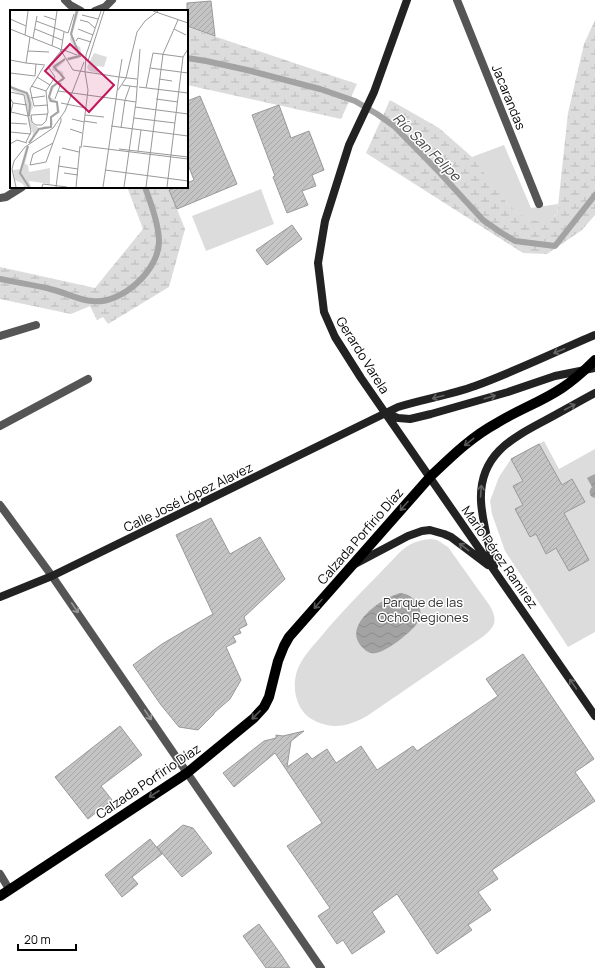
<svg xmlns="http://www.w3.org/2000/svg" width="595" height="968" font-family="Manrope,sans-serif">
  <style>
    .green { fill: #dcdcdc }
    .wetland { fill: url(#wetland-marsh) }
    .water { fill: url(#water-waves) }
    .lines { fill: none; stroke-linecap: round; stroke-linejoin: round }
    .stream { stroke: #a3a3a3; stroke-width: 6 }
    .building { fill: url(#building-hatch); stroke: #999 }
    .street { stroke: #555; stroke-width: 8 }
    .secondary { stroke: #222; stroke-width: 8 }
    .primary { stroke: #000; stroke-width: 10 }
    .oneway { stroke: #646464 }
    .oneway2 { stroke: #595959 }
    .oneway3 { stroke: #999 }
    .labels { text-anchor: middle; stroke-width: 3; stroke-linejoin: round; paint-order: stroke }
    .street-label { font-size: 13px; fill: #000; stroke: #fff }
    .park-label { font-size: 13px; fill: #333; stroke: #fff }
    .water-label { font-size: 14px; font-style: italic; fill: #444; stroke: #fff }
    .inset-river { fill: none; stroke: #a3a3a3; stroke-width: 2 }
    .inset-road { fill: none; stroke: #999; stroke-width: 1 }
    .view { fill: #c2185b; fill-opacity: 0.15; stroke: #c2185b; stroke-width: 2 }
    .inset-edge { fill: none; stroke: #000; stroke-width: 2 }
  </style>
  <defs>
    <pattern id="wetland-marsh" width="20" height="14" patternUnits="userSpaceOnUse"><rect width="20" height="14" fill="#dcdcdc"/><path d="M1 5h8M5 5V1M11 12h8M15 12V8" fill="none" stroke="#bbb"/></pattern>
    <pattern id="water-waves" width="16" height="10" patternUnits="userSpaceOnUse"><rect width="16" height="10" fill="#a3a3a3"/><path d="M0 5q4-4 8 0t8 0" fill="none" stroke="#8b8b8b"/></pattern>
    <pattern id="building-hatch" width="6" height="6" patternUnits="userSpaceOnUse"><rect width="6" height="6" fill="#c4c4c4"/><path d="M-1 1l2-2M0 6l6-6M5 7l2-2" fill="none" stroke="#a7a7a7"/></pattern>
  </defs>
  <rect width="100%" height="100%" fill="#fff"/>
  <path class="green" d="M504,145l27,63 27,-4 -1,11c-6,2 -14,6 -21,6 -20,2 -54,-49 -64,-64z
    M261,189l13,35 -68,27 -14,-35z
    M544,441l15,28 36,-20v183l-27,15 -63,-96 -13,-37 -2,-13 9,-24 12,-18z
    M431,539l6,1 11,7 42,59c9,16 4,22 -9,32l-114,78c-18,10 -33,14 -52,5 -18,-8 -24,-32 -18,-50 4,-12 14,-23 22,-32 25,-31 54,-58 81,-87 10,-9 18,-12 31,-13z"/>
  <path class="wetland" d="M595,20v195l-13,15 -35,24 -24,-1 -157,-100 24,-53 49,28 33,29 34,45 12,11 10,6 8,2 21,-6 11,-102 16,-69z
    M187,27l170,57 -16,35 -154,-34z
    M127,187h41l17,42 -16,58 -61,37 -5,-7 -6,3 -7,-14 -19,8 -71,-15v-32l95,21 48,-59z"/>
  <path class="water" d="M595,474v24c-6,-1 -7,-7 -3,-11l-5,-9z
    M400,593c13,1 25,14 19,27 -4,10 -33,32 -43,33 -6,1 -9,-1 -13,-5 -23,-21 18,-50 37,-55z"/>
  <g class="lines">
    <path class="stream" d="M187,58l19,3 41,9 73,19 35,12 22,13 17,12 46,47 43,47 17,12 15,9 40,5 40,-51
      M0,279c18,4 36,6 54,11 12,3 25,10 38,11 29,4 68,-31 67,-61 -1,-18 -8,-36 -14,-53"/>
  </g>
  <path class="building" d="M211,1l4,35 -28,-10v-23z
    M200,96l37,88 -60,25 -8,-19 8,-3h10v-4l7,-3 -7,-18v-61z
    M279,105l12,33 18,-7 15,39 -12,5 4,11 -14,5 6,14 -21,8 -14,-36 2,-1 -23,-61z
    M292,225l10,14 -35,26 -11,-15z
    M539,444l23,41 10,-6 13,23 -21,11 25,47 -20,11 -13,-23 -10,6 -10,-20 -6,3 -15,-28 8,-4 -10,-19 10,-5 -12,-22z
    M211,518l19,36 30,-17 25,42 -41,38 3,8 -8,4 2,4 -8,3 3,6 -10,5 15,33 -11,19 -16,14v1l-16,16 -19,-3 -18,-22 -28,-40 29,-21 51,-30 -37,-79z
    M523,654l71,105 -19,13 20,29 -103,69 6,9 -20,13 13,18 -23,15 4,5 -35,24 -40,-60 -25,18 13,20 -33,22 -9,-14 -6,4 -19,-28 12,-8 -43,-62 35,-23 -47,-70 -41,34 -11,-14 41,-32 12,-3v-3l7,1 21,-5 -13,10 -4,26 20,-14 5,6 15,-10 9,14 25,-17 16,24 36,-24 4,5 81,-55 -12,-17z
    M120,726l22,29 -41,31 11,14 -24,19 -33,-42z
    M183,825l10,3 19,25 -30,24 -25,-30z
    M150,839l12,15 -30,23 6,7 -16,13 -17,-22z
    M259,924l21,29 10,15h-24l-23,-32z"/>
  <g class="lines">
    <path class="street" d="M65,0l5,5 11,6
      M457,0l82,204
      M95,11l10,-4 7,-7
      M0,198l6,-1 16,-10
      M0,336l36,-11
      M0,426l88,-47
      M0,505l52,71 269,392
      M0,874l9,15"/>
    <path class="secondary" d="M407,0l-33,92 -25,53 -24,76 -7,42 6,49 11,25 26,41 234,338
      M385,413l13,5 12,1 21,-5 77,-22 47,-16 40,-8
      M355,564l53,-28 14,-5 8,-1 14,4 7,3 37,28
      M494,566c-5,-21 -12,-44 -13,-65 -2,-45 29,-62 63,-80 17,-9 34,-19 51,-28
      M0,597l52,-21 346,-169c26,-8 52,-12 77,-21 41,-15 80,-34 120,-51"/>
    <path class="primary" d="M0,896l187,-123 67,-55 10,-11 5,-10 9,-36 6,-15 5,-9 141,-160c21,-20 41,-40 67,-54 21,-13 44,-21 65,-35 12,-8 23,-18 33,-28"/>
  </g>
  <defs><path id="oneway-shaft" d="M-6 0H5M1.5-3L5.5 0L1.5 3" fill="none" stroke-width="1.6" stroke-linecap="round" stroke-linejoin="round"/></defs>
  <g class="oneway">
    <use href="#oneway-shaft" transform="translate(559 351) rotate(157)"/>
    <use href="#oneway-shaft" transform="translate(438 397) rotate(165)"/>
    <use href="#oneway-shaft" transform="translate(490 397) rotate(-17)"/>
    <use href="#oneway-shaft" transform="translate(570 407) rotate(-28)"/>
    <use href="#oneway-shaft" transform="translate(481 491) rotate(-86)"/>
    <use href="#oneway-shaft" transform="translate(464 547) rotate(-143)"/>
    <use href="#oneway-shaft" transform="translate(573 684) rotate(-125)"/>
  </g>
  <g class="oneway2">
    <use href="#oneway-shaft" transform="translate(469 442) rotate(142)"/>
    <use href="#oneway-shaft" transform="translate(404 506) rotate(131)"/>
    <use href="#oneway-shaft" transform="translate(318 604) rotate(131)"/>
    <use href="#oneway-shaft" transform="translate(256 715) rotate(135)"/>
    <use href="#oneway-shaft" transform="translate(154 794) rotate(147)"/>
  </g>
  <g class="oneway3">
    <use href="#oneway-shaft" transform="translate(75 608) rotate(56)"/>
    <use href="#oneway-shaft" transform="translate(148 715) rotate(56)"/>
  </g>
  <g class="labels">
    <g class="street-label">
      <text transform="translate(509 97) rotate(68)" y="5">Jacarandas</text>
      <text transform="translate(363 355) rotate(58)" y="5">Gerardo Varela</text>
      <text transform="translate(188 497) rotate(-26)" y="5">Calle José López Alavez</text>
      <text transform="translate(360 536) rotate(-49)" y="5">Calzada Porfirio Díaz</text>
      <text transform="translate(500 557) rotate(55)" y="5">Mario Pérez Ramirez</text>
      <text transform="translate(148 781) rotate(-34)" y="5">Calzada Porfirio Díaz</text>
    </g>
    <g class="park-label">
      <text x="423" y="607">Parque de las<tspan x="423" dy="15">Ocho Regiones</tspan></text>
    </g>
    <g class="water-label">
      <text transform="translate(427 147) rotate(45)" y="5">Río San Felipe</text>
    </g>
  </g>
  <g transform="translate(10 10)">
    <rect width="178" height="178" fill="#fff"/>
    <path d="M84,43l13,4 -3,10 -7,-1 1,7 -9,-2 -2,-4zM19,136l-4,18 3,1 1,7 21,-4v16l-21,-3 2,6h-7l-1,-3 -8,-4 -2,-10 7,-1 6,-22z" fill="#dcdcdc"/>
    <path d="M0,75l20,10 3,12 -3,7 2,9 7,5 -8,14 2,-9 -4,-9 -4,-28 -12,-5z" fill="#dcdcdc"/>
    <path d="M65,1h4l-7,24 2,9 6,3 1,4 -2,7 -12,3 -1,-3 12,-3 -8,-15zM54,49l1,2 -9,8 7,3 1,8 -10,7 -4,10 7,4 3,11 -8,6 1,6 -2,4 -11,2 4,-4 6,1v-10l8,-6 -2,-9h-7l-1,-5 3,-11 11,-7 -1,-5 -9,-4 1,-5z" fill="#dcdcdc"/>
    <path class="inset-river" d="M58,49l12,-3 -9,-22 6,-23M0,77l17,6 3,11 -1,12M19,133l10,-14 12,-2v-10l7,-5 -1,-10 -6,-1 -2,-4 3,-10 12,-9 -10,-11 11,-8M18,136l-8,27 9,14"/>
    <path class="inset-road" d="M143,1l35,12M72,5l16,4M34,6l12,4M0,9l16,7M70,10l8,2 7,6M26,11l32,12 6,-19M0,19l20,8M25,19l27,11M68,19l15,6M164,19l12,6M15,25l3,-24M23,28l4,-22M66,31l2,-3 13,4M42,36l5,-35M51,39l16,6M18,41l21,1M112,49l-3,18 18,2M0,50l16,3 4,-26 30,12 13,21 46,7 -3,22 20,3 -12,85M78,51l16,-50M16,53l19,2M37,58l14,-17 3,-19M140,58l38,5M0,63l25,3 1,-12M27,67l13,8M149,69l13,2M112,75l15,2M21,76l15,5M129,77l49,6M136,78l7,-35 30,4M108,80l8,-12 11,-46 8,-11 13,-10M36,81l9,-14 -6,-9M48,81l58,8 -13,88M0,85v-3l14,3 7,37 -5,10M0,88l3,5 -3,13M21,88l14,-2M45,89l6,-16M146,89l22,3M126,92l4,-53M3,93l14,2M51,93l25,5M24,96l-4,-17 14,-23M24,96l14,-1M125,97l53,7M1,102l17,4M21,105l1,7 4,3h6l4,-4 2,-9 -2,-21M21,105l17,-1M75,105l19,2M124,108l41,5M62,109l12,3M74,111l13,2M0,113l17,1M101,116l77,10M111,118l4,-28 5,-14M60,119l12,4M0,122l21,2M43,133l-20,11 -3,11 16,-3 15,-41v-3M0,134l7,-4 10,3M73,136l105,13M52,138l17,4M71,138l7,-58 -3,-18 1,-17 15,-44M109,139l69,8M128,141l3,-21M48,156l20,3M95,160l83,11M54,163l14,2M0,164v13M6,177l-4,-18 2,-8 11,-14 28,-19 12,-17 19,-49M32,177l1,-3 24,3M46,177l4,-31M66,177l4,-41M136,177l17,-133 15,-34M157,177l16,-130 5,-8"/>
    <path class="view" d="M60,34l44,41 -25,27 -44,-41z"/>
    <rect width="178" height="178" class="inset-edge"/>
  </g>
  <path d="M18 944v6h58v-6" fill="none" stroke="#000000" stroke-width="2"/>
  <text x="24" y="944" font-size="12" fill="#000000" stroke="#ffffff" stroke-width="3" paint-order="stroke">20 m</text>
</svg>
